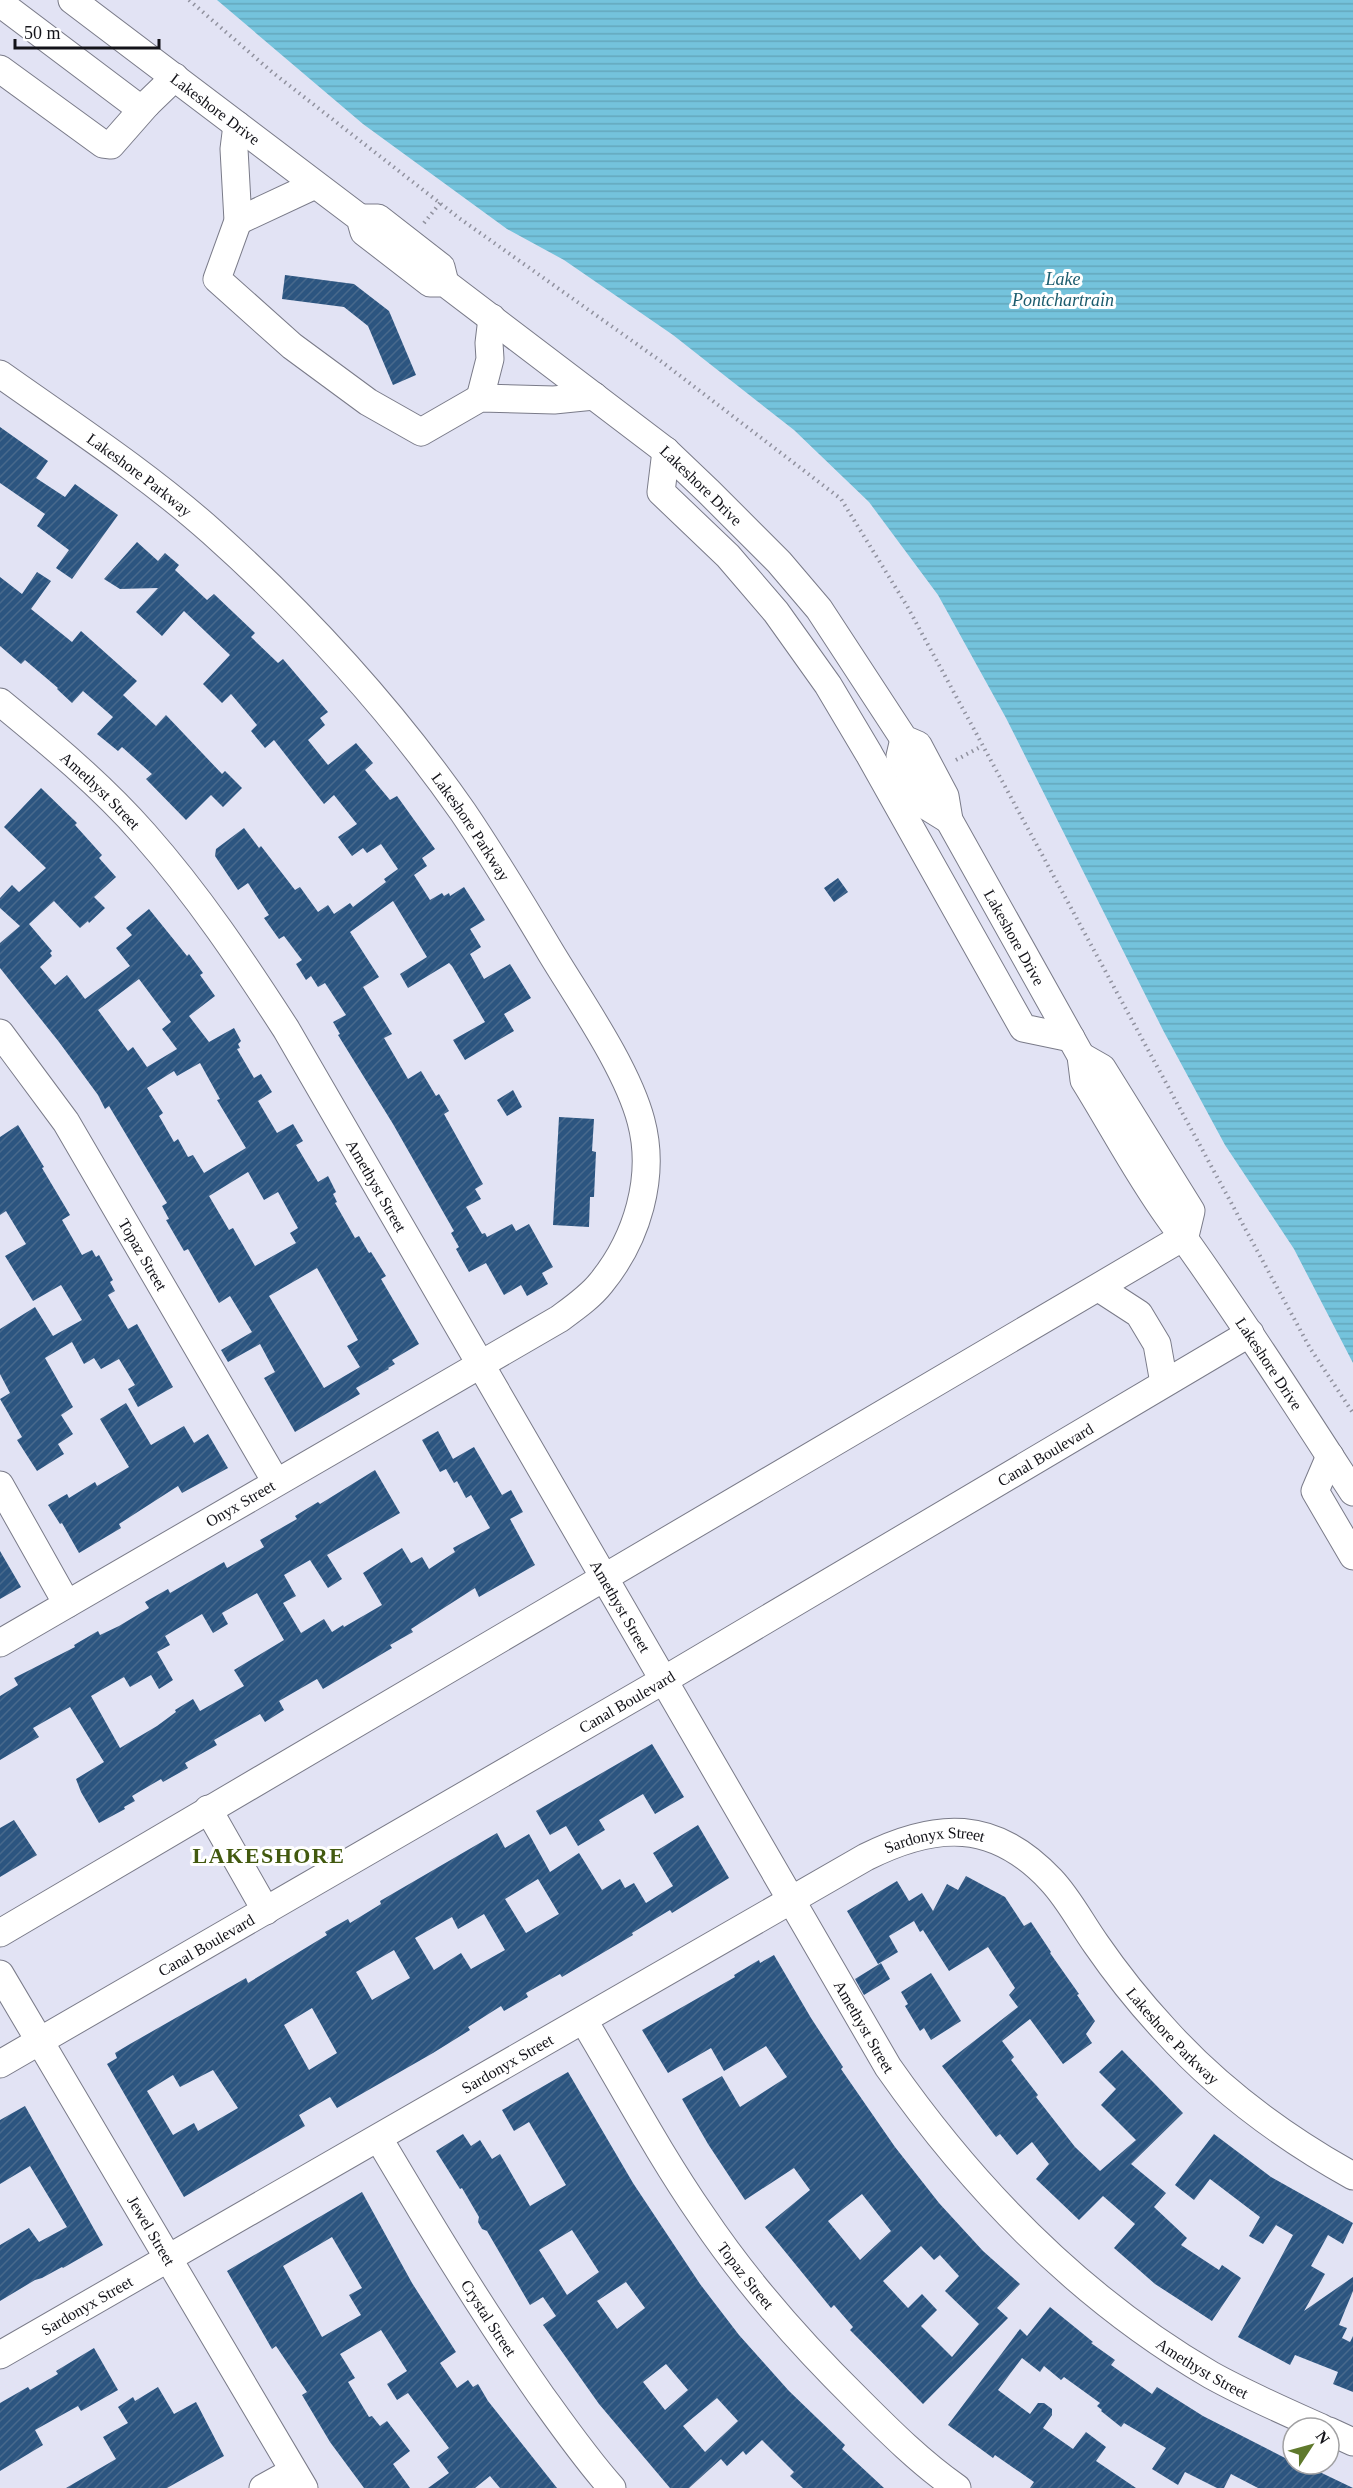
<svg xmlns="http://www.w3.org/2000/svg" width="1353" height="2488" font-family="Georgia,serif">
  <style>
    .water { fill: url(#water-rules) }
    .building { fill: url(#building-hatch); fill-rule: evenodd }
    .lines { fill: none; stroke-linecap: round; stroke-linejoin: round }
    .minor-casing { stroke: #7a7b89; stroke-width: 29 }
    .path { stroke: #91929f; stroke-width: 4; stroke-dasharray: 1.5 4.5; stroke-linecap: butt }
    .minor { stroke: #fff; stroke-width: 27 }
    .labels { text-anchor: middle; stroke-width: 6; stroke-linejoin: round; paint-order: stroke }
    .street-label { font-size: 16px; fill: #131319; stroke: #fff }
    .water-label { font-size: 18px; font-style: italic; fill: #1c5c6e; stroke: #fff }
    .district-label { font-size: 22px; font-weight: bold; letter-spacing: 1.5px; fill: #42590f; stroke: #fff }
  </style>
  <defs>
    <pattern id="water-rules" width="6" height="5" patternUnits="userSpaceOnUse" patternTransform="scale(1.5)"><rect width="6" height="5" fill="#74c3dc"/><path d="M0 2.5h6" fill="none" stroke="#64a7bc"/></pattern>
    <pattern id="building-hatch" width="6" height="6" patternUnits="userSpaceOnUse" patternTransform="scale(1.5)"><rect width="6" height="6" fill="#2c5580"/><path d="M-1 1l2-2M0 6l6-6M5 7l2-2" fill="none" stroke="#48698c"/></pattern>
  </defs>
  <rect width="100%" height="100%" fill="#e2e3f4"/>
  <path class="water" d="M217,0h1136v1363l-59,-114 -69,-104 -61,-113 -158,-314 -68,-123 -69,-93 -75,-72 -121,-95 -109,-75 -57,-31 -144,-105z"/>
  <path class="building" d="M285,275l69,9 35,27 27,64 -23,10 -25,-59 -24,-19 -62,-8z
    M0,427l48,34 -12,17 29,19 10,-13 43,31 -46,64 -16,-11 13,-18 -32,-24 8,-12 -45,-31z
    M137,542l21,19 7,-8 14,12 -4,5 32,30 7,-6 41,39 -4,4 27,26 5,-4 45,53 -8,6 5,7 -17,15 20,25 28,-22 17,20 -8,7 25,30 7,-4 38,53 -13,9 5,8 -13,9 16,25 12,-7 2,3 5,-3 1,3 14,-9 21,33 -15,9 11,18 -11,7 14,25 26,-15 21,34 -27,16 10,17 -49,29 -12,-20 32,-18 -33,-56 -3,-3 -41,25 -8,-14 27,-17 -34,-56 -43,31 29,45 -16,10 29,47 -8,4 24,41 13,-8 15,25 3,-2 10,17 -5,3 39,70 -8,5 6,10 -15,8 16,27 3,-1 2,4 25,-13 4,7 13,-7 24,43 -11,6 6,11 -21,12 -6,-11 -17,10 -18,-32 -17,9 -13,-23 3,-2 -8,-14 3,-2 -61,-107 -55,-89 2,-1 -7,-12 13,-7 -21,-32 -7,4 -7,-11 -5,4 -10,-16 6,-4 -18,-24 -5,3 -15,-21 5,-3 -21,-32 -10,7 -23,-34 1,-7 28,-21 15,20 2,-2 34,44 5,-3 18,25 10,-7 6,9 16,-11 3,4 33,-25 -2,-3 14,-10 -17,-25 -14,9 -4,-5 -11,8 -14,-19 19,-13 -23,-29 -10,9 -50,-64 -9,8 -14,-17 6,-6 -26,-31 -9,9 -19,-19 27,-29 -46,-44 -22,25 -26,-24 22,-24 -38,1 -16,-10z
    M37,572l14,9 -20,28 41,33 9,-11 56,50 -14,14 33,31 10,-11 56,59 3,-3 17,17 -19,19 -12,-12 -25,25 -40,-41 6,-5 -30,-27 -4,4 -21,-17 16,-17 -30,-26 -11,12 -15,-14 1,-1 -33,-28 -4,4 -21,-18v-69l22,17z
    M41,788l36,35 -2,2 27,30 -3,3 17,19 -22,20 11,11 -16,15 -1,-2 -8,7 -26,-27 -25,23 23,27 -2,2 2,3 -12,11 15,18 12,-10 18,24 45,-33 -14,-18 16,-13 -6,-7 23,-19 38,47 2,-2 14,19 -3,2 15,21 -26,20 20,26 25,-14 7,13 -3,3 2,4 -3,1 17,29 7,-4 11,18 -14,9 19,32 16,-9 10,17 -7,4 22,37 10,-6 8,16 -3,2 4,8 -2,1 20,35 4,-2 10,17 2,-1 15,24 -5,3 38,65 -27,16 3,4 -7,4 1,1 -33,19 4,6 -65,38 -31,-54 11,-6 -15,-28 -32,18 -7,-12 31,-18 -22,-36 -11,7 -31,-54 -4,2 -18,-31 3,-1 -7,-13 5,-3 -58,-97 -4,3 -7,-14 -39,-53 -59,-74v-25l20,-17 -20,-18v-10l12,-13 7,7 27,-24 -42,-41zM139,979l32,43 -9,7 15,20 -30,18 -14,-20 -5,4 -30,-41zM200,1063l20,36 -3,1 29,48 -42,25 -11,-18 -5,2 -10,-18 -4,3 -15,-26 4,-3 -16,-25 27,-17 3,5zM248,1172l16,28 14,-8 20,36 -8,5 6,10 -41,23 -22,-38 -4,2 -20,-34zM317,1268l41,72 -11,6 13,21 -36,21 -55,-92z
    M838,878l10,14 -14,10 -10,-14z
    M513,1090l9,17 -15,9 -10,-16z
    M559,1117l35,2 -2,32 4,1 -2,45h-4l-1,30 -36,-2z
    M18,1125l26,42 -2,1 28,47 -8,5 20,35 10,-5 4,7 3,-2 14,25 -3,2 5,9 -7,4 20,34 9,-5 36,63 -35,20 -10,-18 7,-4 -16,-26 -18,10 -7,-11 -10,6 -12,-22 -27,16 28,49 -12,8 12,19 -15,10 6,10 -27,17 -20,-31 5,-3 -22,-38 10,-6 -10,-19v-45l35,-22 18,29 29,-16 -21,-35 -28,16 -28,-45 21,-12 -20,-33 -6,4v-78z
    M126,1403l25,42 33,-19 10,17 14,-9 20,34 -46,25 -4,-7 -59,38 2,4 -42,25 -17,-30 -2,1 -12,-19 19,-11 2,4 26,-16 2,4 32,-19 -29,-48z
    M438,1431l15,28 21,-12 28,48 9,-5 12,22 -13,7 25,46 -56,32 -4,-9 -64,41 2,3 -23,13 2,3 -69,41 -6,-10 -38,22 5,9 -19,12 -5,-8 -46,26 3,5 -32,18 3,5 -25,14 -2,-3 -29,17 3,5 -11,6 1,2 -26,14 -18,-31 -5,-13 28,-17 -34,-55 -37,21 6,9 -39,23v-64l18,-11 -4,-7 61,-31 -1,-2 24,-14 2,4 19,-9 30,-18 -4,-6 23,-13 2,4 54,-31 3,6 37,-21 -4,-7 37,-21 -2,-3 23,-14 2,2 55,-34 25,43 -73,42 15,24 -14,9 -18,-28 -26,15 12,21 -13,7 18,30 23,-14 8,13 11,-7 1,2 38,-22 -19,-32 39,-25 9,15 11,-6 7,12 26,-17 -2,-4 37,-20 -19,-33 -5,3 -9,-17 -3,2 -8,-14 -6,3 -18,-32zM257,1593l27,47 -50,30 10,16 -44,25 -7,-12 -18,11 1,2 -19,14 -37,22 -29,-52 33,-19 6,10 21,-12 8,14 14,-9 -16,-28 13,-7 -5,-9 37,-22 11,19 15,-9 -6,-11z
    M0,1551l21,36 -21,12z
    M652,1744l32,53 -29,17 -12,-20 -44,26 6,10 -27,16 -12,-20 -16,9 -14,-24z
    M14,1820l23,35 -37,22v-49z
    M698,1825l31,53 -57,35 -2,-3 -38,23 1,2 -71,42 -2,-3 -34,19 2,4 -24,14 -3,-5 -33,21 2,3 -37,23 -96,55 -7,-11 -31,18 6,11 -121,71 -77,-133 10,-6 -2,-5 15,-9 116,-66 2,5 79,-48 -2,-3 23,-13 2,4 31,-19 -1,-3 117,-68 8,15 24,-14 21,38 29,-19 23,37 18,-11 5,9 9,-5 12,20 27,-17 -20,-33zM538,1879l21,35 -33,19 -21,-34zM484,1914l21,36 -34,19 -10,-16 -27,17 -19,-32 37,-21 6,12zM394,1950l16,28 -38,22 -16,-28zM312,2008l25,45 -28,17 -25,-45zM213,2070l25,38 -40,23 -4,-8 -21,12 -26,-44 26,-16 7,12z
    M966,1876l39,21 19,29 7,-4 20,30 -1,1 29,41 -2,1 18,26 -9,13 6,9 -29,21 -33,-45 -28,22 12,16 -3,3 27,35 -2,2 39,50 25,24 36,-31 -35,-35 15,-16 -17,-17 23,-22 61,63 -52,51 35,29 -12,14 33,31 -6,7 38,25 3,-5 19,13 -29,43 -57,-37 -41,-36 21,-24 -32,-28 -24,24 -43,-41 13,-15 -17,-22 -15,13 -17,-21 -4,3 -54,-71 76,-59 -9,-12 6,-7 -27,-41 -39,24 -26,-41 -3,2 -6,-11 -25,15 9,16 -20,12 -31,-53 50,-30 12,20 13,-8 11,18 14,-27 11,6z
    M774,1955l37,63 32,49 -2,2 54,78 44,56 44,48 37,33 -23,24 11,10 -85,86 -73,-74 3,-3 -19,-22 -3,3 -66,-81 45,-37 -16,-22 -49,32 -37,-56 -26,-45 40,-23 18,31 47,-30 -21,-31 -42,25 -13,-23 -43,25 -26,-43 93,-53 -1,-2 25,-15 1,3zM862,2194l29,37 -31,29 -32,-39zM921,2246l13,14 6,-5 19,21 -14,15 34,33 -27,33 -31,-31 16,-16 -15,-16 -14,14 -25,-27z
    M881,1963l9,16 -26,16 -9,-16z
    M931,1973l30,48 -30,19 -7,-12 -4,3 -15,-25 3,-2 -7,-12z
    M568,2072l65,111 67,101 39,51 50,56 56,54 -3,4 42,39h-81l-13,-12 4,-4 -32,-32 -16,15 -3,-4 -16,15 -6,-7 -32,29h-19l-71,-84 -56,-79 13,-9 -13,-19 -13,8 -43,-74 -5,-2 -4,-7 1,-5 -17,-29 -2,1 -24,-38 27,-17 8,12 9,-6 12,19 8,-5 30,52 36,-21 -37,-63 -15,9 -12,-21zM572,2230l27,42 -32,23 -28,-45zM626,2282l19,26 -28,21 -20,-28zM666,2364l22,26 -23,20 -22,-28zM717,2398l21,23 -33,31 -22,-26z
    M25,2106l78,139 -40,23 -1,-1 -20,11 -7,2 -35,21v-56l29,-17 10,14 28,-15 -37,-61 -30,18v-64z
    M1214,2134l57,43 82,46 -10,21 -15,-9 -17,31 14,8 -21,37 49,-34v14l-14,34 8,3 -5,10 8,4 3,-6v56l-20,-8 5,-12 -43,-17 -5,10 -52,-28 55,-102 -17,-10 -13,19 -14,-8 11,-19 -50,-38 -16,21 -19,-15z
    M362,2192l50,91 44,69 -16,11 17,25 11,-8 5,7 5,-3 10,17 69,87h-57l-10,-12 -15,12h-47l21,-15 -12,-16 12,-9 -41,-55 -11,7 -10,-16 20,-13 -26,-41 -41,24 15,24 -7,4 21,35 3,-1 8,10 7,-5 23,30 -17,13 17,24h-46l-34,-46 -28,-47 5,-3 -31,-46 -4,3 -45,-78zM332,2237l30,51 -13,7 12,20 -39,22 -39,-71z
    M1050,2307l43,35 -2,1 24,17 -4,5 41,29 5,-7 46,29 82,42 1,-2 7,3v5h10l50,24h-95l-27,-14 -7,14h-7l-32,-16 -7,13 -26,-16 14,-21 -42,-25 -3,4 -20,-16 1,-1 -5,-4 3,-3 -36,-26 -3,3 -17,-14 -4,6 -18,-14 -24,32 32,24 8,-11h6l8,6v6l-9,13 30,21 13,-17 20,15 -10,14 40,27h-106l4,-6 -39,-27 -2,3 -45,-33 72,-96 7,7z
    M94,2348l24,42 -37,21 -3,-5 -43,24 8,15 -43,26v-68l28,-16 2,3 28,-16 -2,-3z
    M158,2387l16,27 22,-12 28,54 -57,32h-101l50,-29 -13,-22 25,-14 -10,-16 15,-10 2,4z"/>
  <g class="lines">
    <g class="minor-casing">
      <g id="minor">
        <path id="s1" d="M72,0l288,218 4,14 66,51h15l221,168 43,41 70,70 40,47 85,130 14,6 27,51 4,24 132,236 3,24c28,45 53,93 84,136 65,90 125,183 185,276"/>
        <path d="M0,3l138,104 9,-3 28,-27"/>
        <path d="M0,69l103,75 8,1 36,-41"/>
        <path d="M237,125l-3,24 4,72 -21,58 75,67 76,56 53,30 59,-34 74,2 40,-4"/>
        <path d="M360,218h18l63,49 4,16"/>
        <path d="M238,221l77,-36"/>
        <path id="s2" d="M0,374c72,51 147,100 212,158 94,84 179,177 251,280 31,46 60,94 88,141 29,48 76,115 90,168 15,56 -4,118 -40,162 -11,14 -27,25 -42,36l-559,324"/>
        <path d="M480,398l10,-39 -1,-16 3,-25"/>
        <path d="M666,451l-5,41 67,64 48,56 52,73 41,69 154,274 48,10"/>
        <path id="s3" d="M0,702c50,41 101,83 144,132 54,61 98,127 142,195l602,1038c87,124 191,231 323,308 36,20 73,36 111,53"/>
        <path d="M904,739l-4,17 28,51 21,13"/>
        <path id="s4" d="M0,1033l66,89 210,360"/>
        <path d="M1081,1056l21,12 89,143 -6,25"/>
        <path d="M1099,1288l40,26 18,30 7,39"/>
        <path d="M1330,1456l-15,35 38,65"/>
        <path d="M0,1485l67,119"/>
        <path d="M208,1809l58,102"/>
        <path d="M0,1933l1185,-697"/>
        <path id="s5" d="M0,1974l304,514"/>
        <path id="s6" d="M584,2021c39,65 75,133 118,195 45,67 99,128 156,184 31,31 63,63 99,88"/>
        <path id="s7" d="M0,2064l664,-384 586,-347"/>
        <path id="s8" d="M379,2139c51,86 103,172 161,255 23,32 46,65 72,94"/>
        <path id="s9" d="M0,2355l866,-498c70,-35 128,-38 185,23 18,19 30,43 45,64 20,29 43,58 68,85 53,59 119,108 189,147"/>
        <path d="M1329,2431l24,11"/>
        <path d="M263,2488l29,-16"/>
      </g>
    </g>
    <path class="path" d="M189,0l83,72 187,146 203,144 179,137 66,107 403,742 43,65
      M424,223l16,-20
      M956,760l26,-14"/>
    <use href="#minor" class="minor"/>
  </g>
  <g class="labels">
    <g class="street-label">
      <text dy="6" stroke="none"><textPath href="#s1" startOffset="180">Lakeshore Drive</textPath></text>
      <text dy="6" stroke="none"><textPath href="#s2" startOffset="172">Lakeshore Parkway</textPath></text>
      <text dy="6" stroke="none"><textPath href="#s1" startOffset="801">Lakeshore Drive</textPath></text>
      <text dy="6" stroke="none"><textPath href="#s3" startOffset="134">Amethyst Street</textPath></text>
      <text dy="6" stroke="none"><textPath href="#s2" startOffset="658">Lakeshore Parkway</textPath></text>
      <text dy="6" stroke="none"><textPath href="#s1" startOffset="1359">Lakeshore Drive</textPath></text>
      <text dy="6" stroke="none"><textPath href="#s3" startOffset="618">Amethyst Street</textPath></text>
      <text dy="6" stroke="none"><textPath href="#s4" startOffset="264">Topaz Street</textPath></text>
      <text dy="6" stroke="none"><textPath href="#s1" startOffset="1858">Lakeshore Drive</textPath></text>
      <text dy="6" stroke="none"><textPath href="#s7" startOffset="1210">Canal Boulevard</textPath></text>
      <text transform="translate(240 1503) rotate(-30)" y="6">Onyx Street</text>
      <text dy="6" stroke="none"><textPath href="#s3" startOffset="1104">Amethyst Street</textPath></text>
      <text dy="6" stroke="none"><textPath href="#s7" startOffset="724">Canal Boulevard</textPath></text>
      <text dy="6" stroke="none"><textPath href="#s9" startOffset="1071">Sardonyx Street</textPath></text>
      <text dy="6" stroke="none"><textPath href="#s7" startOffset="238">Canal Boulevard</textPath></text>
      <text dy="6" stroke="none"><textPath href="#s3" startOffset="1590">Amethyst Street</textPath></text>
      <text dy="6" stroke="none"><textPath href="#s9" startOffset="1401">Lakeshore Parkway</textPath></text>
      <text dy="6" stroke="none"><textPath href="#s9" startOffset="585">Sardonyx Street</textPath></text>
      <text dy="6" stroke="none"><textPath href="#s5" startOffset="298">Jewel Street</textPath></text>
      <text dy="6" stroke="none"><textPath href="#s6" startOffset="302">Topaz Street</textPath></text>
      <text dy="6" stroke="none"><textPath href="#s9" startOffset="100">Sardonyx Street</textPath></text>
      <text dy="6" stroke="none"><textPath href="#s8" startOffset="210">Crystal Street</textPath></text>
      <text dy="6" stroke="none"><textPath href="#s3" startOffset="2076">Amethyst Street</textPath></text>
    </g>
    <g class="water-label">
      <text x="1063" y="285">Lake<tspan x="1063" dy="21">Pontchartrain</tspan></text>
    </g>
    <g class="district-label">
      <text x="269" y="1863">LAKESHORE</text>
    </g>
  </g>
  <g transform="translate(1311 2446) rotate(54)"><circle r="28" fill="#ffffff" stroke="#a1a1a3" stroke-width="1.5"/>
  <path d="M0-4.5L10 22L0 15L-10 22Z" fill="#5f792c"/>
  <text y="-9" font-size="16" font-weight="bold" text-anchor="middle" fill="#131319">N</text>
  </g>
  <path d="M15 39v9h144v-9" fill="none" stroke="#131319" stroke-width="3"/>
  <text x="24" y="39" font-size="18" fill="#131319" stroke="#ffffff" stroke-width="4.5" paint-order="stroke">50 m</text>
</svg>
